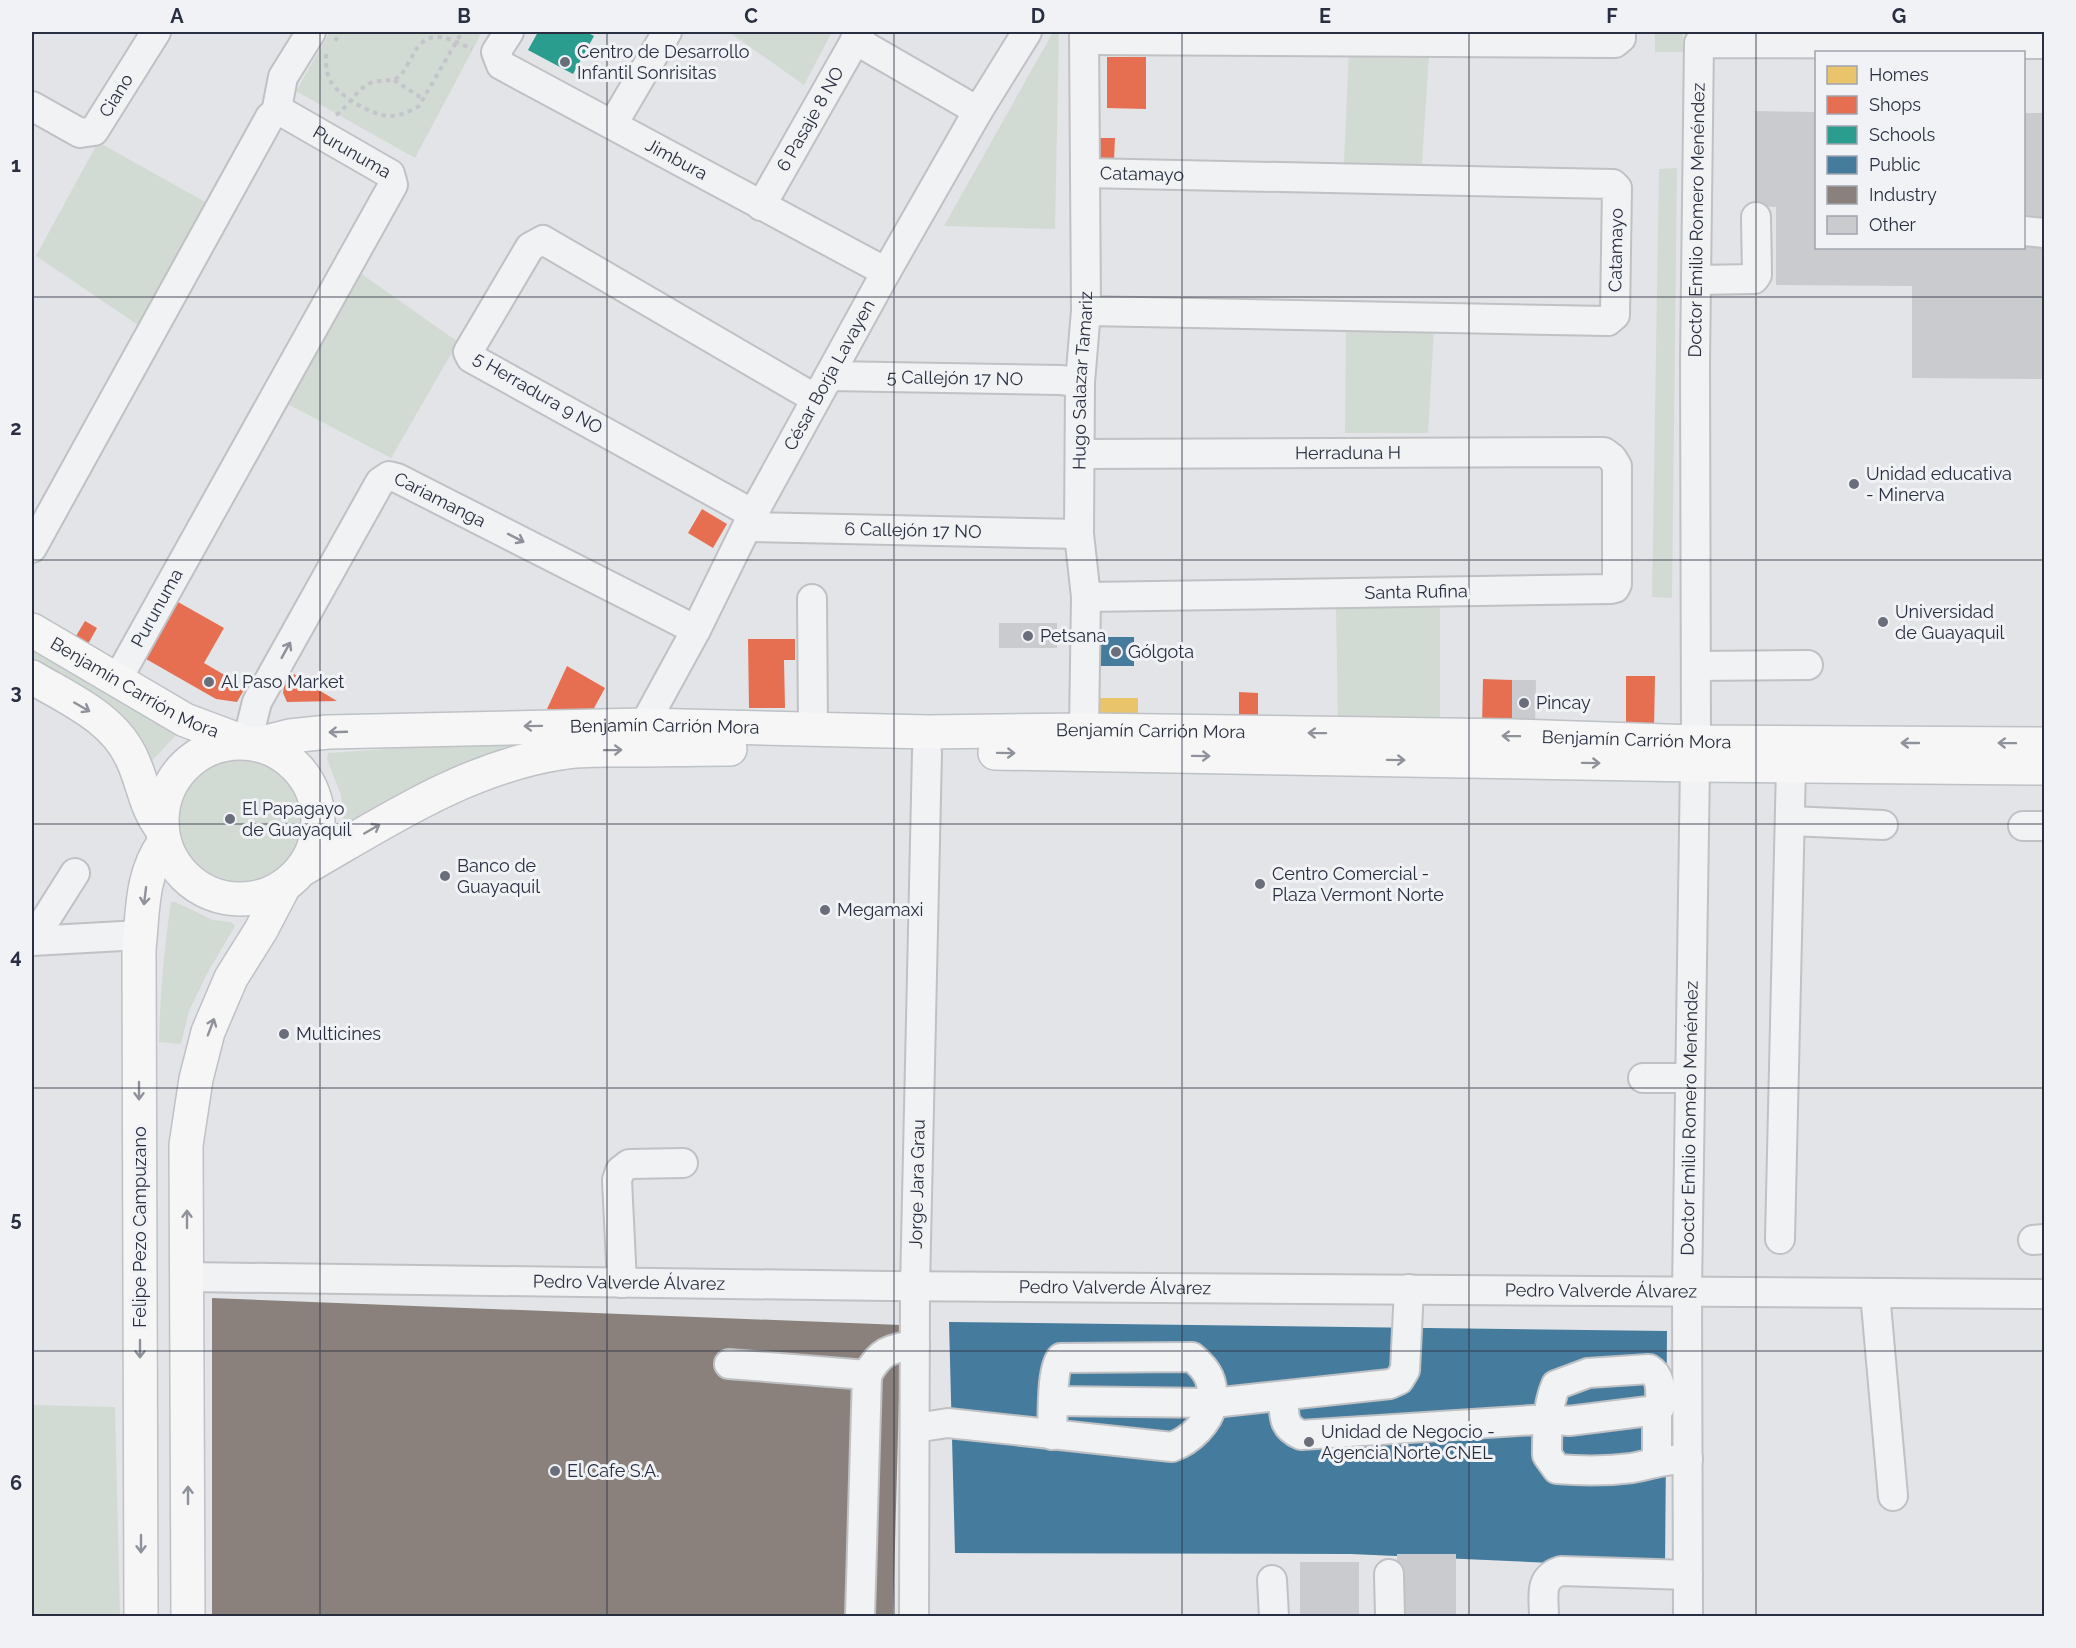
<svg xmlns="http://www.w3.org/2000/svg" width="2076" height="1648" font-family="Raleway,sans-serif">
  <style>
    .green { fill: #d2dbd3 }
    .homes { fill: #e9c46a }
    .shops { fill: #e76f51 }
    .schools { fill: #2a9d8f }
    .public { fill: #457b9d }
    .industry { fill: #8a817c }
    .building { fill: #cacbcf }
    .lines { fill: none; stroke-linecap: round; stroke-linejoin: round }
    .minor-casing { stroke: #bfc1c4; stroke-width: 32 }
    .major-casing { stroke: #bec1c5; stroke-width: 36 }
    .path { stroke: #c4c5ca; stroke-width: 4; stroke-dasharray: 4.5 4.5; stroke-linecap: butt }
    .minor { stroke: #f1f2f4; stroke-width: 28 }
    .major { stroke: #f6f6f6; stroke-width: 33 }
    .oneway { stroke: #8d909a }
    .oneway2 { stroke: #90929b }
    .grid { fill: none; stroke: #292f40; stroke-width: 1.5; stroke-opacity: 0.55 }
    .poi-dot { fill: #6a6e7a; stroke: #f0f2f6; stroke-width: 2 }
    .labels { text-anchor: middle; stroke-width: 6; stroke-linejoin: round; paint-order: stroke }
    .poi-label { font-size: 18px; fill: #292f40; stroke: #f0f2f6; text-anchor: start }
    .street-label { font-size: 18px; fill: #292f40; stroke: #f0f2f6 }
    .neatline { fill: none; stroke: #292f40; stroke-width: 2 }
    .grid-label { font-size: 20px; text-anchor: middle; font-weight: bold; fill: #292f40 }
  </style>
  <rect width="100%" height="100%" fill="#e2e4e7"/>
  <path class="green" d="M330,32h152l-67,126 -119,-67z
    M729,32h103l-28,53z
    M1053,32h6l-4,197 -111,-3z
    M1655,32h28v20h-28z
    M1349,50l80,4 -7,110 -78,-1z
    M98,142l118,66 -69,123 -111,-75z
    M1677,168l-5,430 -20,-1 7,-428z
    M353,268l105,74 -67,116 -113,-59z
    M1434,330l-6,103h-83l1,-102z
    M1336,608h104v122l-102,-5z
    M32,647l144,83v5l-24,26 -5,-1 -10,-23 -16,-22 -89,-52z
    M516,740l3,6 -169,81 -6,-2 -3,-30 -14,-36 1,-6z
    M178 819a62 62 0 1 1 124 0a62 62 0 1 1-124 0Z
    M171,902h4l38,18 18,2 4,4 -26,44 -20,41 -8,33 -22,-2c1,-48 5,-93 12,-140z
    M32,1405l83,2 5,209h-88z"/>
  <path class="homes" d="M1100,698h38v25h-38z"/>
  <path class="shops" d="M1107,57h39v52l-39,-1z
    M1099,138h16l-1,22 -16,-1z
    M702,509l25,15 -14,24 -25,-15z
    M178,602l46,26 -20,35 24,14 -1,3 18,8 -8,14 -21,-3 -70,-40z
    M85,621l12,7 -9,16 -12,-8z
    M748,639h47v21h-11l1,48h-36z
    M567,666l38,22 -12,22 -46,-1z
    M294,674l8,6 35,21 -50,1 -4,-9 1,-7z
    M1626,676h29l-1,54 -28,-1z
    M1483,679l29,1v46h-30z
    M1239,692l19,1v32h-19z"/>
  <path class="schools" d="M538,32h48l8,4 -21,38 -45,-24z"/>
  <path class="public" d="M1098,637h36v29h-36z
    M949,1322l718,9 -2,237 -314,-14 -396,-1z"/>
  <path class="industry" d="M212,1298l689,27 -8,291h-681z"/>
  <path class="building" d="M1755,111l61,1v136h208v-135h20v266l-132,-1v-92l-136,-1v-78l-21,-1z
    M999,623h58v25h-58z
    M1512,680h24l-1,47 -23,-1z
    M1397,1554h59v62h-59z
    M1300,1562h59v54h-59z"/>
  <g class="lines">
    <g class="minor-casing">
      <g id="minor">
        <path id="s1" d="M509,32l-13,20 5,13 385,207"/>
        <path d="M855,40l123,71"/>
        <path d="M1085,40l530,3 6,-5v-6"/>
        <path id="s2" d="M32,106l48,27 14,-2 62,-99"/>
        <path d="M276,113l7,-36 28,-45"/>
        <path d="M613,124l54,-92"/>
        <path id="s3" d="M1085,173l528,11 4,4 -2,127 -7,6 -522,-10"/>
        <path id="s4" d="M761,206l99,-174"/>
        <path d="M2024,231l20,2"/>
        <path d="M1696,280l58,-1 3,-4 -1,-58"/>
        <path id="s5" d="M829,376l231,4 20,2"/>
        <path id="s6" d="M1081,454l523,-2 8,6 5,8v118l-2,4 -4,1 -525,8"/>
        <path d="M753,514l-282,-156 -3,-6 62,-105 13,-7 273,159"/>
        <path id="s7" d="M747,527l332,7"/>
        <path id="s8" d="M32,548l238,-431 6,-4h8l106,61 3,11 -276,495"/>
        <path d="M812,599l1,130"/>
        <path d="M1696,666l112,-1"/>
        <path id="s9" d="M644,725l52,-95 57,-116 133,-242 92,-161 49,-79"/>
        <path id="s10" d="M1084,730l2,-133 -7,-63 1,-152 6,-71 -2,-279"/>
        <path id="s11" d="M251,742v-16l6,-24 123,-220 9,-6 8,2 299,152"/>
        <path id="s12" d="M1696,742l-1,-381 4,-318 345,1"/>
        <path d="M1790,821l93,4"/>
        <path d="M2023,826h21"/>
        <path d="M32,941l108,-6"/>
        <path d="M32,941l43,-68"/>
        <path d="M1643,1078h47"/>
        <path d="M1780,1239l11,-473"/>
        <path d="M2033,1240l11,-1"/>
        <path id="s13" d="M187,1277l702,9 1155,8"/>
        <path d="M622,1283l-5,-103 3,-9 9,-7 54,-1"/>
        <path d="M1875,1293l18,203"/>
        <path d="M729,1364l138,11"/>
        <path d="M1283,1396c2,19 -2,30 18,39l248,-16 20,2 88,-11 3,-3c0,-14 3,-30 -11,-38l-61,4 -32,12c-9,21 -9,47 -9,70l10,14c25,2 51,2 75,-1 21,-4 33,-9 56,-9"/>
        <path d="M915,1428l33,-5 224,24c19,-7 36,-24 41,-44l177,-19 9,-4 6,-10 4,-81"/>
        <path d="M1052,1435c1,-16 -1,-66 9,-77l131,-1c17,14 21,24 21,46l-159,-2"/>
        <path d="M1657,1462v-52"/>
        <path d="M1389,1574l1,42"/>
        <path d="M1272,1580l2,36"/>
        <path d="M860,1616l7,-241c13,-24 22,-26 48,-30"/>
        <path id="s14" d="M914,1616l1,-330 12,-534"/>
        <path d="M1544,1616c0,-19 -6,-38 17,-45l127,4"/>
        <path id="s15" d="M1688,1616l-1,-326 8,-525"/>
      </g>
    </g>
    <g class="major-casing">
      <g id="major">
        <path id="s16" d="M32,630l153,90 56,21"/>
        <path d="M32,677c38,23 83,41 101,84 11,24 12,46 29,68"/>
        <circle cx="240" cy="821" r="78"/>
        <path id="s17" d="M258,744l32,-8 38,-4 316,-7 284,7 156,-2 430,6 182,6 348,2"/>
        <path d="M995,753l700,12 349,3"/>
        <path d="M303,869c82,-47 162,-101 257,-116 21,-4 43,-3 65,-3 35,0 70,-1 105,-1"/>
        <path d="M141,1616l-2,-667c4,-38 2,-75 25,-106"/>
        <path d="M188,1616l-2,-471 10,-66 12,-47 23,-54 30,-48 23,-44"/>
      </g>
    </g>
    <path class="path" d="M335,41l6,-9
      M326,54c0,11 0,19 5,28 8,14 45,36 61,34 10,-1 19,-5 27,-10l43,-74
      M394,80l29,19
      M336,115c13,-9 20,-25 34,-32 10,-4 23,0 31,-8 5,-7 10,-17 14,-24 16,-25 36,-11 57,-2"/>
    <use href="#minor" class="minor"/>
    <use href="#major" class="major"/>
  </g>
  <defs><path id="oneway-shaft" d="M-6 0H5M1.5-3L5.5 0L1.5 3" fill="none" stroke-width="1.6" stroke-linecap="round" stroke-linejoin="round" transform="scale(1.5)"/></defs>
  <g class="oneway">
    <use href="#oneway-shaft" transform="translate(516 538) rotate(27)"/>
    <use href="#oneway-shaft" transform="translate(286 650) rotate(-61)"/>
  </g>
  <g class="oneway2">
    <use href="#oneway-shaft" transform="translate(82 707) rotate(30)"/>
    <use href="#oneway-shaft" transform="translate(533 726) rotate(179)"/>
    <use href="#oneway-shaft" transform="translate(338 732) rotate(178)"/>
    <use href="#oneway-shaft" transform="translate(1317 733) rotate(-179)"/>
    <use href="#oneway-shaft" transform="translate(1511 736) rotate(-179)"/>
    <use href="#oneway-shaft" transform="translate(1910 743) rotate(-180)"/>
    <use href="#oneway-shaft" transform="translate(2007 743) rotate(-179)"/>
    <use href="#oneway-shaft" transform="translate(613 750) rotate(-1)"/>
    <use href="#oneway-shaft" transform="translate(1006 753) rotate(1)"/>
    <use href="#oneway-shaft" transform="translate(1201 756) rotate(1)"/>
    <use href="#oneway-shaft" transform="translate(1396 760) rotate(1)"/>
    <use href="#oneway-shaft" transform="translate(1591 763) rotate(1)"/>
    <use href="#oneway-shaft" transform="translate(372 829) rotate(-30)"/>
    <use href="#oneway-shaft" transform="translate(145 896) rotate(97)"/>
    <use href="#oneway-shaft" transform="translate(211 1027) rotate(-69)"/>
    <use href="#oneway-shaft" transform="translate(139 1091) rotate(90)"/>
    <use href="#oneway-shaft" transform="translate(187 1219) rotate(-90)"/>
    <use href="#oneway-shaft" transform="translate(140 1349) rotate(90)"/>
    <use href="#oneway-shaft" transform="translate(188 1495) rotate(-90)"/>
    <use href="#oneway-shaft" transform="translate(141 1544) rotate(90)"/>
  </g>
  <path class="grid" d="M320,32v1584M607,32v1584M894,32v1584M1182,32v1584M1469,32v1584M1756,32v1584M32,297h2012M32,560h2012M32,824h2012M32,1088h2012M32,1351h2012"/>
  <g class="poi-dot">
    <circle cx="565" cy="62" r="6"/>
    <circle cx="1854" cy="484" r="6"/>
    <circle cx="1883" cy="622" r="6"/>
    <circle cx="1028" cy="636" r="6"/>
    <circle cx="1116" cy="652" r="6"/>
    <circle cx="209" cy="682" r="6"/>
    <circle cx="1524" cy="703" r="6"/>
    <circle cx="230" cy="819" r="6"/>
    <circle cx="445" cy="876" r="6"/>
    <circle cx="1260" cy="884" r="6"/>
    <circle cx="825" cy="910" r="6"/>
    <circle cx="284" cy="1034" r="6"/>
    <circle cx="1309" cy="1442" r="6"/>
    <circle cx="555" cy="1471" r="6"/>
  </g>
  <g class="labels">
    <g class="poi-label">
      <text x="577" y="58">Centro de Desarrollo<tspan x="577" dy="21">Infantil Sonrisitas</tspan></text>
      <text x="1866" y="480">Unidad educativa<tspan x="1866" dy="21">- Minerva</tspan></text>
      <text x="1895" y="618">Universidad<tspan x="1895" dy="21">de Guayaquil</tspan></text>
      <text x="1040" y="642">Petsana</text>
      <text x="1128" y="658">Gólgota</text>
      <text x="221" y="688">Al Paso Market</text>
      <text x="1536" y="709">Pincay</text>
      <text x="242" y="815">El Papagayo<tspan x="242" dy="21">de Guayaquil</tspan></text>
      <text x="457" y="872">Banco de<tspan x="457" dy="21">Guayaquil</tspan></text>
      <text x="1272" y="880">Centro Comercial -<tspan x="1272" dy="21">Plaza Vermont Norte</tspan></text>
      <text x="837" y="916">Megamaxi</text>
      <text x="296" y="1040">Multicines</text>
      <text x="1321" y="1438">Unidad de Negocio -<tspan x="1321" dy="21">Agencia Norte CNEL</tspan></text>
      <text x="567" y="1477">El Cafe S.A.</text>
    </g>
    <g class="street-label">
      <text dy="6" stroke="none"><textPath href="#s2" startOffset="111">Ciano</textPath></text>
      <text dy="6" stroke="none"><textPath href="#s4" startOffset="100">6 Pasaje 8 NO</textPath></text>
      <text dy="6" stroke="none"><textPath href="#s8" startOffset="586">Purunuma</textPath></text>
      <text dy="6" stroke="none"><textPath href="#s1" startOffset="237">Jimbura</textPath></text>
      <text dy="6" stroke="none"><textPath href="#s3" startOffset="57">Catamayo</textPath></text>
      <text dy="6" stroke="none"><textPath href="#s12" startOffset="522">Doctor Emilio Romero Menéndez</textPath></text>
      <text transform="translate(1616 250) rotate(-89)" y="6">Catamayo</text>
      <text dy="6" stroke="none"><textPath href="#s9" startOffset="396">César Borja Lavayen</textPath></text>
      <text dy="6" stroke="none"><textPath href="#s5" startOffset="126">5 Callejón 17 NO</textPath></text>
      <text dy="6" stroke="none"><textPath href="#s10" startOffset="350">Hugo Salazar Tamariz</textPath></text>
      <text transform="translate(538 393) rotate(30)" y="6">5 Herradura 9 NO</text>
      <text dy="6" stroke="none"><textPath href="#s6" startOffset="267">Herraduna H</textPath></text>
      <text dy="6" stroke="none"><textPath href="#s11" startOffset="360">Cariamanga</textPath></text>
      <text dy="6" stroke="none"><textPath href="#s7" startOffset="166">6 Callejón 17 NO</textPath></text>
      <text transform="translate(1416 592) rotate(-1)" y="6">Santa Rufina</text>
      <text transform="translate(157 608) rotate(-61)" y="6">Purunuma</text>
      <text dy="6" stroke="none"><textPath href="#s16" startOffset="118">Benjamín Carrión Mora</textPath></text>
      <text dy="6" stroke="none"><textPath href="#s17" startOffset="408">Benjamín Carrión Mora</textPath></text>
      <text dy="6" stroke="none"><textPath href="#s17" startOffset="894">Benjamín Carrión Mora</textPath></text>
      <text dy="6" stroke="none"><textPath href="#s17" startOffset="1380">Benjamín Carrión Mora</textPath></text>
      <text dy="6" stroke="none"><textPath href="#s15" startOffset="498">Doctor Emilio Romero Menéndez</textPath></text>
      <text dy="6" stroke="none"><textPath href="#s14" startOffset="432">Jorge Jara Grau</textPath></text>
      <text transform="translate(140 1227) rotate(-90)" y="6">Felipe Pezo Campuzano</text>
      <text dy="6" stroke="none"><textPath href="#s13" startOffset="442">Pedro Valverde Álvarez</textPath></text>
      <text dy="6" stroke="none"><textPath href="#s13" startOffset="928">Pedro Valverde Álvarez</textPath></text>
      <text dy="6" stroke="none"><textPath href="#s13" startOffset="1414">Pedro Valverde Álvarez</textPath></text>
    </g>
  </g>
  <rect width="2076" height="1648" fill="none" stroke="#f0f2f6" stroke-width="66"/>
  <rect x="1815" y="51" width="210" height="198" fill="#f0f2f6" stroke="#a0a4ad" stroke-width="1.5"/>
  <rect x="1827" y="66" width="30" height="18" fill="#e9c46a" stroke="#a0a4ad" stroke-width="1.5"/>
  <text x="1869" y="81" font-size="18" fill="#292f40">Homes</text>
  <rect x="1827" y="96" width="30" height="18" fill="#e76f51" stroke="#a0a4ad" stroke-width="1.5"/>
  <text x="1869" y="111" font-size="18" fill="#292f40">Shops</text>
  <rect x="1827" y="126" width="30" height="18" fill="#2a9d8f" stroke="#a0a4ad" stroke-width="1.5"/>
  <text x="1869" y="141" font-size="18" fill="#292f40">Schools</text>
  <rect x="1827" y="156" width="30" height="18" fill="#457b9d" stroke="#a0a4ad" stroke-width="1.5"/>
  <text x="1869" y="171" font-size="18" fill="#292f40">Public</text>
  <rect x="1827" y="186" width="30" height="18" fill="#8a817c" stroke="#a0a4ad" stroke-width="1.5"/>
  <text x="1869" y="201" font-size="18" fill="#292f40">Industry</text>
  <rect x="1827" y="216" width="30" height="18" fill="#cacbcf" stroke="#a0a4ad" stroke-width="1.5"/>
  <text x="1869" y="231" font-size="18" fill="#292f40">Other</text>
  <rect x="33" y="33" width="2010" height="1582" class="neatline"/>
  <g class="grid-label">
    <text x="177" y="23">A</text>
    <text x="464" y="23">B</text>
    <text x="751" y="23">C</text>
    <text x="1038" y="23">D</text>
    <text x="1325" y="23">E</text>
    <text x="1612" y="23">F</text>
    <text x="1899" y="23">G</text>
    <text x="16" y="172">1</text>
    <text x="16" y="435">2</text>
    <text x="16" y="699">3</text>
    <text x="16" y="963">4</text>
    <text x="16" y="1226">5</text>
    <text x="16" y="1490">6</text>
  </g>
</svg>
